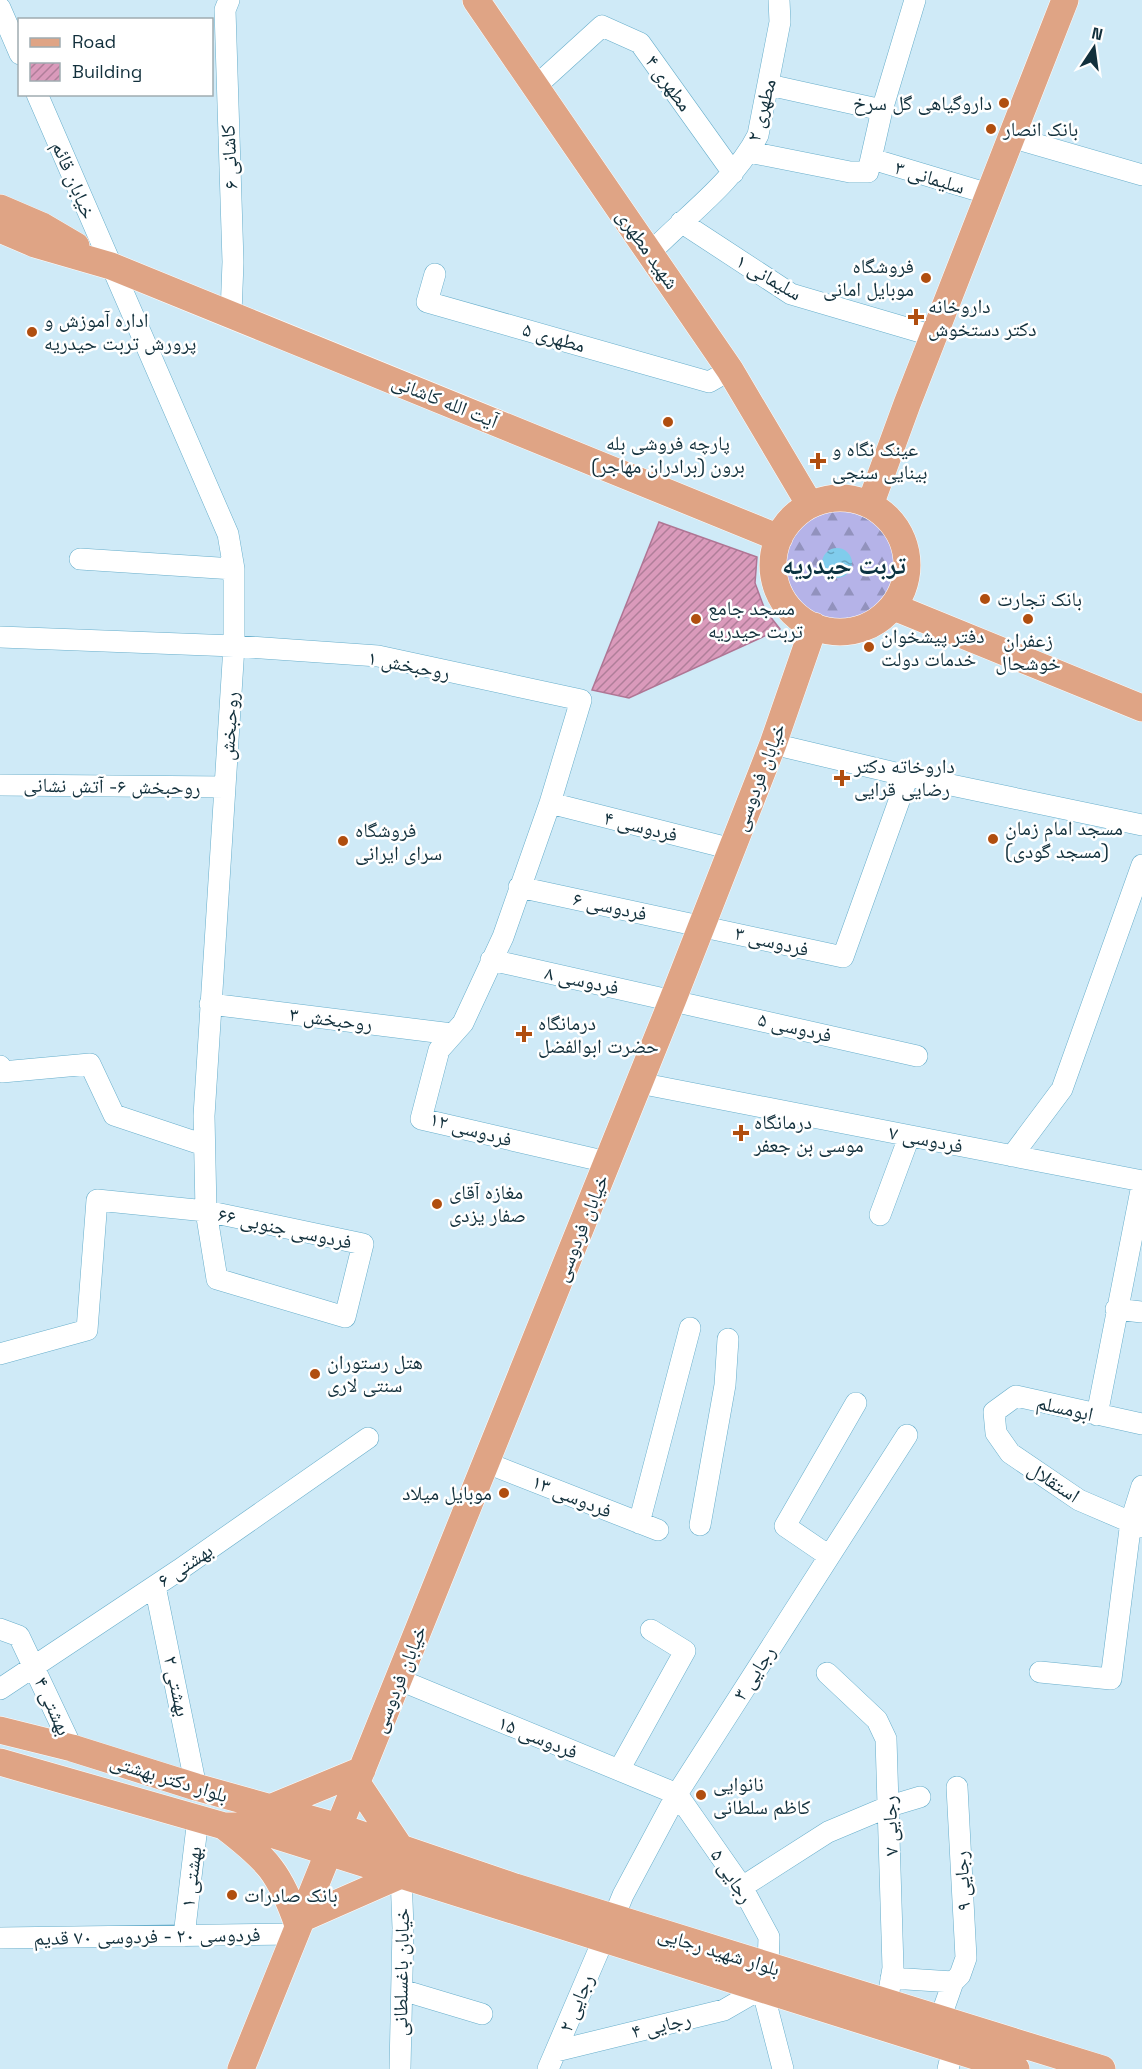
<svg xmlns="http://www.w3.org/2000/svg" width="1142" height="2069" font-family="'Space Grotesk','Noto Naskh Arabic',sans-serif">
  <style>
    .forest { fill: url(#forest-firs) }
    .water { fill: url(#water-ripples) }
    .building { fill: url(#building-hatch); stroke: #af7594; stroke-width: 1.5 }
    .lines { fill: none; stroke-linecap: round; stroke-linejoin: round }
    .minor-casing { stroke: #67aecb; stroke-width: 22 }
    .major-casing { stroke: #fff; stroke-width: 28 }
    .minor { stroke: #fff; stroke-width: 21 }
    .major { stroke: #dfa485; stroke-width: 27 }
    .poi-dot { fill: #b04e0f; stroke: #fff; stroke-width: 2 }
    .labels { text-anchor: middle; stroke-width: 5; stroke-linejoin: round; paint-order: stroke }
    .street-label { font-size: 20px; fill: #12303c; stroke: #fff }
    .poi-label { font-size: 20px; fill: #12303c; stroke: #fff; text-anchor: start }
    .district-label { font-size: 26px; font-weight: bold; fill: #0b3341; stroke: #fff }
  </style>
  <defs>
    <pattern id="forest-firs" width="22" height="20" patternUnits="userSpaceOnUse" patternTransform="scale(1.5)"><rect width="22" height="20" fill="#b5b3e8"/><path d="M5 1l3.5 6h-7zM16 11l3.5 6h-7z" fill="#9292bd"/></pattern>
    <pattern id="water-ripples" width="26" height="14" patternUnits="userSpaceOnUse" patternTransform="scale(1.5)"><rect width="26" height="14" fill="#80ccec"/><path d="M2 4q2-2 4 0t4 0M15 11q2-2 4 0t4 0" fill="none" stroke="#67a6c0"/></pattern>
    <pattern id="building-hatch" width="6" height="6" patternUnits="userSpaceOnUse" patternTransform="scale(1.5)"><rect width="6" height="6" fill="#da9abb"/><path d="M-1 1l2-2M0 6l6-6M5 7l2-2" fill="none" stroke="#af7e99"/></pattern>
  </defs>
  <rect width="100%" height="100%" fill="#cfeaf7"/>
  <path class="forest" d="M780 567a59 59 0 1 1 118 0a59 59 0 1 1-118 0Z"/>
  <path class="water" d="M822 563a15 15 0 1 1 30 0a15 15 0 1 1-30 0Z"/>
  <path class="building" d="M659,522l98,35 -2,26 10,27 15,19 -151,69 -37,-8z"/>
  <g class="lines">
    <g class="minor-casing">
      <path id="minor" d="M229,0l-4,10 8,252 -2,52
        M0,8l20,46
        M769,85l113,25
        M535,87l67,-61 38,17 93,130
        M1011,137l131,38
        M749,152l101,20h18l14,-62 33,-110
        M872,159l117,35
        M681,222l110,72 143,42
        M651,252c36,-37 83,-70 107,-117l22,-113 -1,-22
        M435,274l-8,28 282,80 21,-12
        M80,559l154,10
        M0,637l234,9 144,10 203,44 -31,103 -47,134 -40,86 -24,27 -18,69 186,43
        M773,744l135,32 234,49
        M0,785l225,2
        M550,803l182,46
        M519,887l324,70 65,-181
        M491,960l426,96
        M210,1004l242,30
        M0,1066l2,6 88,-8 24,51 90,30
        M639,1083l503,98
        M1012,1156l50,-67 80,-224
        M880,1215l29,-78
        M1116,1309l26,3
        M0,1354l87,-24 10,-130 109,11 157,33 -18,73 -128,-38 -11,-68 -2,-95 30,-470v-77l-6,-35 -191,-440
        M1097,1415l45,-230
        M1142,1424l-126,-28 -22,16 2,21 14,20 69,47 63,27
        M487,1463l171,67
        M639,1523l51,-195
        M700,1525l25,-140 3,-46
        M829,1556l-44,-30 71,-123
        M155,1586l41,201
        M0,1629l19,7 53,112
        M1040,1672l71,7 20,-158 11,-35
        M827,1673l50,47 9,19 7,229 -6,35
        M400,1680l277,114 65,93 27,50 -1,29
        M0,1689l179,-119 189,-132
        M619,1770l66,-119 -34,-21
        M742,1887l86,-55 62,-26 30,-9
        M614,1917l9,-22 54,-101 230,-359
        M184,1936l14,-118
        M0,1938l294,-4
        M891,1978l62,4 7,-7 6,-17 -9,-171
        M402,1990l80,24
        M940,2019l13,-37
        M556,2051l168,-41 38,-22 21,81
        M400,2069l3,-141 -2,-53
        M548,2069l56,-131
        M948,2069l5,-20"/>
    </g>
    <g class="major-casing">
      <path id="major" d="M476,0l254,370 80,135
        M0,208l42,18 34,20
        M0,229l35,15 76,22 668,272
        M773 565a67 67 0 1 1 134 0a67 67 0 1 1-134 0Z
        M870,505l37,-101 158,-404
        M894,607l248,101
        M0,1730l72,18 124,39 143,40 176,60 587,182
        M0,1762l224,64h22l770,243
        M357,1783l44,66
        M270,1808l92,-38
        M225,1827c43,33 55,46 73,98
        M301,1919l100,-44
        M241,2069l432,-1070 100,-255 41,-118"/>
    </g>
    <use href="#minor" class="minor"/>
    <use href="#major" class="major"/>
  </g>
  <g class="poi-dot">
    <circle cx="1004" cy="103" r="6"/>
    <circle cx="991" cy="129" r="6"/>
    <circle cx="926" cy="278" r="6"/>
    <path d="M913 308h6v6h6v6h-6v6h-6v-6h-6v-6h6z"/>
    <circle cx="32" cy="332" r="6"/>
    <circle cx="668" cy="422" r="6"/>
    <path d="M815 452h6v6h6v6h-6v6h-6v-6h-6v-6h6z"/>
    <circle cx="985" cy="599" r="6"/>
    <circle cx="696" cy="619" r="6"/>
    <circle cx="1028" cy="619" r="6"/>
    <circle cx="869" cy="647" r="6"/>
    <path d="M839 769h6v6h6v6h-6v6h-6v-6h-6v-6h6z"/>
    <circle cx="993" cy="839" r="6"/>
    <circle cx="343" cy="841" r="6"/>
    <path d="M521 1025h6v6h6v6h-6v6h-6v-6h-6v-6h6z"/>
    <path d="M738 1124h6v6h6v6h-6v6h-6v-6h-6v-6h6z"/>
    <circle cx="437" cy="1204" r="6"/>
    <circle cx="315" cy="1374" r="6"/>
    <circle cx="504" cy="1493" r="6"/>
    <circle cx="701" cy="1795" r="6"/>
    <circle cx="232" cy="1895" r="6"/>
  </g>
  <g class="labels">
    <g class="street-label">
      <text transform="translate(669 83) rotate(54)" y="7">مطهری ۴</text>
      <text transform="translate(761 110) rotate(-75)" y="7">مطهری ۲</text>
      <text transform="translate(229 157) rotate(-93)" y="7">کاشانی ۶</text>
      <text transform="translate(930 177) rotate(17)" y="7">سلیمانی ۳</text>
      <text transform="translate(74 180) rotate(67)" y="7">خیابان قائم</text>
      <text transform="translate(648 249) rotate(55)" y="7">شهید مطهری</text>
      <text transform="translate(769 277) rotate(30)" y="7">سلیمانی ۱</text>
      <text transform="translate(554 337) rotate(16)" y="7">مطهری ۵</text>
      <text transform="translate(445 401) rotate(22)" y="7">آیت الله کاشانی</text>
      <text transform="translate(409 665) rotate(11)" y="7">روحبخش ۱</text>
      <text transform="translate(229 726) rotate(-86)" y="7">روحبخش</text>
      <text transform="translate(759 777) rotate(-69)" y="7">خیابان فردوسی</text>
      <text transform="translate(112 786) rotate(1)" y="7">روحبخش ۶- آتش نشانی</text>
      <text transform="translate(641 826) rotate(14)" y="7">فردوسی ۴</text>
      <text transform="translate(610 906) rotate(12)" y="7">فردوسی ۶</text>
      <text transform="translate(772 941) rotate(13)" y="7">فردوسی ۳</text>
      <text transform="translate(582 980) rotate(12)" y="7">فردوسی ۸</text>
      <text transform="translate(331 1019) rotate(7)" y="7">روحبخش ۳</text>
      <text transform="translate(795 1027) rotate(13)" y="7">فردوسی ۵</text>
      <text transform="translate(471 1129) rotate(15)" y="7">فردوسی ۱۲</text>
      <text transform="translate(926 1139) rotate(11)" y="7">فردوسی ۷</text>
      <text transform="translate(285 1228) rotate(12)" y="7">فردوسی جنوبی ۶۶</text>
      <text transform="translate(581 1228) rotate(-68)" y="7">خیابان فردوسی</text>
      <text transform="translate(1065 1408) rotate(13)" y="7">ابومسلم</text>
      <text transform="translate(1054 1482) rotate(33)" y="7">استقلال</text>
      <text transform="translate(572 1496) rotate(22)" y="7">فردوسی ۱۳</text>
      <text transform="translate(185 1565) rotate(-34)" y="7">بهشتی ۶</text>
      <text transform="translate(754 1673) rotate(-57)" y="7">رجایی ۳</text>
      <text transform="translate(399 1679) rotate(-68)" y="7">خیابان فردوسی</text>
      <text transform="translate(177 1686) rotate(78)" y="7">بهشتی ۲</text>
      <text transform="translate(53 1706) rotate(66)" y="7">بهشتی ۴</text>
      <text transform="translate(538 1737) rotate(22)" y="7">فردوسی ۱۵</text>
      <text transform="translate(169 1778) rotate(17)" y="7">بلوار دکتر بهشتی</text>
      <text transform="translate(890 1826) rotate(-92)" y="7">رجایی ۷</text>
      <text transform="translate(732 1876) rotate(57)" y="7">رجایی ۵</text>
      <text transform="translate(191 1877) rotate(-83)" y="7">بهشتی ۱</text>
      <text transform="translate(962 1881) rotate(-93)" y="7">رجایی ۹</text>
      <text transform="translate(147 1936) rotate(-1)" y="7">فردوسی ۲۰ - فردوسی ۷۰ قدیم</text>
      <text transform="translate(719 1951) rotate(17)" y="7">بلوار شهید رجایی</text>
      <text transform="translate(401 1972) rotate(-89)" y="7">خیابان باغسلطانی</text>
      <text transform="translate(576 2003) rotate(-67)" y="7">رجایی ۲</text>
      <text transform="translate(661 2025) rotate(-13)" y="7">رجایی ۴</text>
    </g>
    <g class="poi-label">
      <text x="992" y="110" text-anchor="end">داروگیاهی گل سرخ</text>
      <text x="1003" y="136">بانک انصار</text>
      <text x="914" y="273" text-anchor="end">فروشگاه<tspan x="914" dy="23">موبایل امانی</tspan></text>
      <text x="928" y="313">داروخانه<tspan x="928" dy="23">دکتر دستخوش</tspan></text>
      <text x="44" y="327">اداره آموزش و<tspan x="44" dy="23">پرورش تربت حیدریه</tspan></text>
      <text x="668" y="450" text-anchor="middle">پارچه فروشی بله<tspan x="668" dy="23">برون (برادران مهاجر)</tspan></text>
      <text x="832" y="456">عینک نگاه و<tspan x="832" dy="23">بینایی سنجی</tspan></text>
      <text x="997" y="606">بانک تجارت</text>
      <text x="708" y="615">مسجد جامع<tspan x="708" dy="23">تربت حیدریه</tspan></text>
      <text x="881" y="643">دفتر پیشخوان<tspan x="881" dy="23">خدمات دولت</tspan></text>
      <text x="1028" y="647" text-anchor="middle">زعفران<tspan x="1028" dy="23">خوشحال</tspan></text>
      <text x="854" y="773">داروخاته دکتر<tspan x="854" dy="23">رضایی قرایی</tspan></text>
      <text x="1005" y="835">مسجد امام زمان<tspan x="1005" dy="23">(مسجد گودی)</tspan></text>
      <text x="355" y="837">فروشگاه<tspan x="355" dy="23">سرای ایرانی</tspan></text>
      <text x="538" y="1030">درمانگاه<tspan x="538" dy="23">حضرت ابوالفضل</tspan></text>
      <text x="754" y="1129">درمانگاه<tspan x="754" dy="23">موسی بن جعفر</tspan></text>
      <text x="449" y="1199">مغازه آقای<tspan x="449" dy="23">صفار یزدی</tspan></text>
      <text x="327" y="1369">هتل رستوران<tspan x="327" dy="23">سنتی لاری</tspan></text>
      <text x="492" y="1500" text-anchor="end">موبایل میلاد</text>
      <text x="713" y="1791">نانوایی<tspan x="713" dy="23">کاظم سلطانی</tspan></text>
      <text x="244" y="1902">بانک صادرات</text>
    </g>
    <g class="district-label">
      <text x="844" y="574">تربت حیدریه</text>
    </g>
  </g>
  <rect x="18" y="18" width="195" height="78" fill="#ffffff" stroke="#a0acb1" stroke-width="1.5"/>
  <rect x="30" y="38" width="30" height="9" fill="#dfa485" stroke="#a0acb1" stroke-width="1.5"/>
  <text x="72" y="48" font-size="18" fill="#12303c">Road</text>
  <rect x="30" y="63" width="30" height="18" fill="url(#building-hatch)" stroke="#a0acb1" stroke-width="1.5"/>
  <text x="72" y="78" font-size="18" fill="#12303c">Building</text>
  <g transform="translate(1094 48) rotate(13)" stroke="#ffffff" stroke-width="4.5" paint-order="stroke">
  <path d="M0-4.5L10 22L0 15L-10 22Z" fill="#12303c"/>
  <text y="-9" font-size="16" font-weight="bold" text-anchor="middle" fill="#12303c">N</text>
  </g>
</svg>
